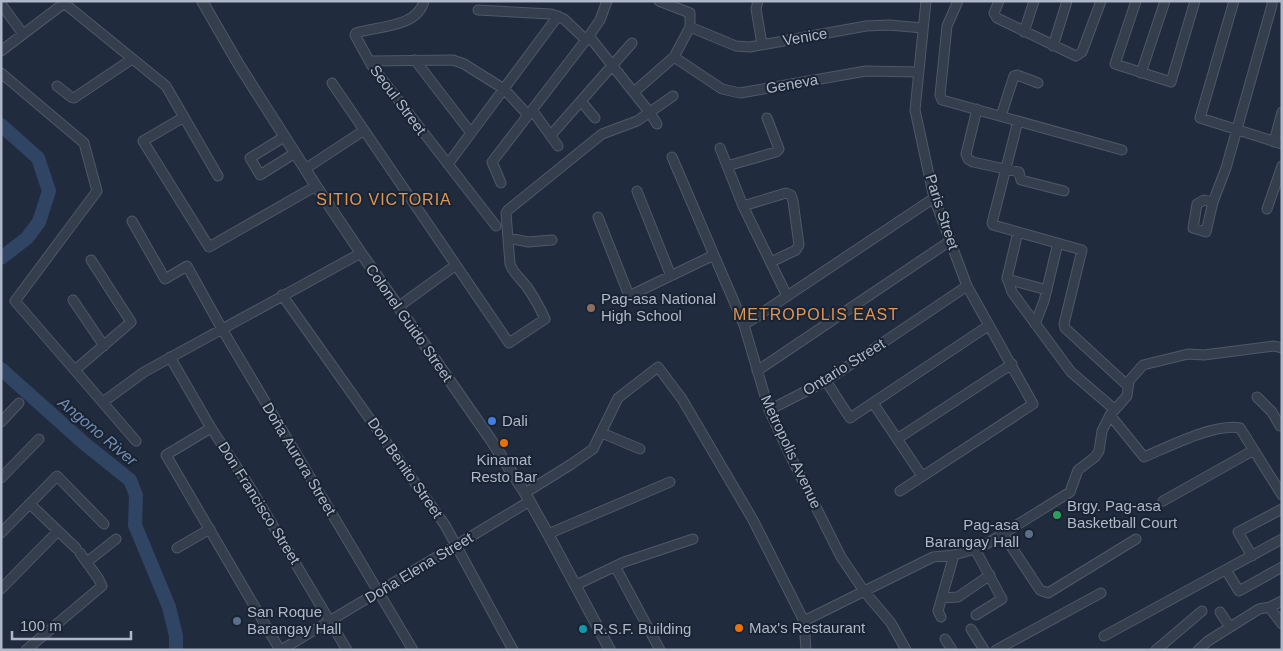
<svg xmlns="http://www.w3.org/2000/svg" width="1283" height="651" font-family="Arial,sans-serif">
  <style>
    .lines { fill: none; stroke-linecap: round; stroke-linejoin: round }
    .river { stroke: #304464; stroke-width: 14 }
    .minor-casing { stroke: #4f5868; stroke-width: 11 }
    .tertiary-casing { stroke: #4f5868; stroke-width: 12 }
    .minor { stroke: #343e4d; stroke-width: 9 }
    .tertiary { stroke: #343e4d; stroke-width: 10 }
    .education-dot { fill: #8d6e63; stroke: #192332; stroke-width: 2 }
    .shop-dot { fill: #3f7fe0; stroke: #192332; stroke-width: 2 }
    .food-dot { fill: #e8710a; stroke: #192332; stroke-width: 2 }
    .leisure-dot { fill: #2e9e5b; stroke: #192332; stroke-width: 2 }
    .service-dot { fill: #5c6f8a; stroke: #192332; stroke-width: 2 }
    .culture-dot { fill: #0f9aa8; stroke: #192332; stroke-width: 2 }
    .labels { text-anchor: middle; stroke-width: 4; stroke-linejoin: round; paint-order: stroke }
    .street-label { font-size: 15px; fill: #afb8c9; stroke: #192332 }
    .poi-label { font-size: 15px; fill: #afb8c9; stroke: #192332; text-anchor: start }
    .neighbourhood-label { font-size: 16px; letter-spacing: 1px; fill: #e09553; stroke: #192332 }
    .water-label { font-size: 16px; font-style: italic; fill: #748db4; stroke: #192332 }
  </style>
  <rect width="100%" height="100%" fill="#202b3d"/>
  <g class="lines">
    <path class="river" d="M1,125l37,33 11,33 -10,31 -12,16 -26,20
      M1,369l84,75 45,36 6,15 -1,30 34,82 7,29v14"/>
    <g class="minor-casing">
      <path id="minor" d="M424,1c-7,27 -47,25 -68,32l-1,2 17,31 124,160
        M758,1l-2,8 6,35
        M958,1l-11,25 -7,69 2,5 180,50
        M999,1l-5,12 3,5 79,38 6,-4 19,-51
        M1136,1l-21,63 56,18 24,-81
        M1234,1l-34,117 82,26
        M64,3l102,83 52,90
        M1,4l22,30
        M478,10l73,4 13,5 22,21
        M690,27l46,19 14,1 116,-21 23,-1 34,3
        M1024,32l10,-31
        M589,36l61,77 7,11
        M1053,46l14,-45
        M1,51l66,-50
        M674,57l48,32 18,4 126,-22 53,1
        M415,60l56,73
        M369,61l84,-1 11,4 40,25 24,26
        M1,73l83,70 13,48 -82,110 121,140
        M1141,73l24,-72
        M332,83l177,260 36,-24c-5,-11 -11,-22 -18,-32 -6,-8 -14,-14 -17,-23l-4,-51 2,-3 94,-76 35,-13 36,-25
        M57,86l14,11 3,1 58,-39
        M634,92l40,-35 16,-30v-14l-31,-12
        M581,101l14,17
        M977,109l-11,45 2,5 5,3 46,10 2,8 43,11
        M532,110l26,36
        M1001,116l13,-40 3,-1 21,8
        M184,117l-41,24 66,106 107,-61
        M1018,121l-26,102 1,2 89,25 -18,74 1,4 63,58
        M551,135l81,-92
        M284,137l-34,21 10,17 35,-22
        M1274,142l8,-30
        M720,148l23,58 44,90
        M672,157l72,168 25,85 21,45 51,102 23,34 27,32 15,27
        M448,164l110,-148
        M727,166l49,-14 3,-3 -12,-31
        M305,169l58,-38
        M501,183l-9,-21 97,-126 11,-16 7,-19
        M637,191l34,85
        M1213,202l-9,-2 -7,4 -4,24 13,4 7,-30 13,-34 46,-163v-4
        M743,206l43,-13 5,2 2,6 6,44 -3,5 -25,12
        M1267,209l15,-43
        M598,217l30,76 3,2 83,-40
        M132,221l33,58 22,-13 35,63 191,321
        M1018,232l-11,46 5,14 59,80 43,37
        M508,238l20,4 24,-2
        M1007,279l40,11
        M282,295l163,230 68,125
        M73,300l31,46
        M398,307l58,-42
        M1035,324l9,-23 14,-58
        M744,325l190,-127
        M170,357l41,71 39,59 97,163
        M75,370l56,-48 -40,-62
        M757,371l193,-130
        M826,381l24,37 138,-92
        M1257,397l15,15 8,14 2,-1
        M103,402l41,-30 217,-119
        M873,403l49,73
        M769,410l57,-29 141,-95
        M1110,415l34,42c24,-10 71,-34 96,-29l42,67
        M1,422l18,-19
        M211,428l-45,27 114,195
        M602,433l38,16
        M897,439l115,-75
        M1,478l38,-39
        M900,491l133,-87 -66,-118 -33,-88 -19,-88 11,-109
        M525,493l45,-28 23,-16 25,-51 40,-31 24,32 71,121 51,101 2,29
        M1163,501l91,-51
        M30,504l46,44
        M1,533l56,-57 47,48
        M548,534l122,-52
        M1003,534l37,56 8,3 88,-54
        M177,548l33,-19
        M975,549l27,50 -26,16
        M1252,556l-14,-24 44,-23
        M87,562l29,-23
        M615,566l45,84
        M1226,570l13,21 43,-24
        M576,585l48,-23 69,-23
        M1,589l57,-58
        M942,598l16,-1 32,-22
        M1269,607l13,17
        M1220,612l10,15
        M941,617l-3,-6 16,-56
        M804,621l129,-64 21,-2 21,-6 13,-6 82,-51 8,-22 17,-13 4,-6 3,-20 8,-16 17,-19 2,-15 14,-16 45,-11 16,1 70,-9 8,2
        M971,629l13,21
        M1104,636l178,-97
        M945,639l7,11
        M26,650l76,-64 -4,-8 -18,-25
        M281,650l249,-149
        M996,650l105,-57
        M1156,650l46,-39
        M1198,650l10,-9 51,-32 11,-2 12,-6"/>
    </g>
    <g class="tertiary-casing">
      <path id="tertiary" d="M202,1l37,64 77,121 45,67 130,187 34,53 23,41 62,116"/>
    </g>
    <use href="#minor" class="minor"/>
    <use href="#tertiary" class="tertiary"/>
  </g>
  <circle class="education-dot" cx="591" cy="308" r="5"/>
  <circle class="shop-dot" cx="492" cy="421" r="5"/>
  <g class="food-dot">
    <circle cx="504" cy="443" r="5"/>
    <circle cx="739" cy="628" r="5"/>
  </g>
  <circle class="leisure-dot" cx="1057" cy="515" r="5"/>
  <g class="service-dot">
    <circle cx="1029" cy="534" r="5"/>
    <circle cx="237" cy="621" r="5"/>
  </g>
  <circle class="culture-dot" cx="583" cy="629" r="5"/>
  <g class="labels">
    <g class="street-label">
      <text transform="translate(805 37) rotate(-10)" y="5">Venice</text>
      <text transform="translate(792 84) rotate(-10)" y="5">Geneva</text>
      <text transform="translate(398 100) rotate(53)" y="5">Seoul Street</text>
      <text transform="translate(942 212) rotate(72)" y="5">Paris Street</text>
      <text transform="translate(409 323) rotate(55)" y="5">Colonel Guido Street</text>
      <text transform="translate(844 367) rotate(-32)" y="5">Ontario Street</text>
      <text transform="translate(791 452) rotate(65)" y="5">Metropolis Avenue</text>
      <text transform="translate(299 459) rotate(59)" y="5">Doña Aurora Street</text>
      <text transform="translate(405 468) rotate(55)" y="5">Don Benito Street</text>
      <text transform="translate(259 503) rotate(58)" y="5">Don Francisco Street</text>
      <text transform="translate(419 568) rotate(-31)" y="5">Doña Elena Street</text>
    </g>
    <g class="poi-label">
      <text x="601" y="304">Pag-asa National<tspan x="601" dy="17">High School</tspan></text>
      <text x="502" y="426">Dali</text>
      <text x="504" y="465" text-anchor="middle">Kinamat<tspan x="504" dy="17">Resto Bar</tspan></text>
      <text x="1067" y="511">Brgy. Pag-asa<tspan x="1067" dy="17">Basketball Court</tspan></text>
      <text x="1019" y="530" text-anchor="end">Pag-asa<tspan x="1019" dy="17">Barangay Hall</tspan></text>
      <text x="247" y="617">San Roque<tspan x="247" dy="17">Barangay Hall</tspan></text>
      <text x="749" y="633">Max's Restaurant</text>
      <text x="593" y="634">R.S.F. Building</text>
    </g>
    <g class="neighbourhood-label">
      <text x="384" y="205">SITIO VICTORIA</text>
      <text x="816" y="320">METROPOLIS EAST</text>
    </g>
    <g class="water-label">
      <text transform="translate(98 431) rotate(40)" y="6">Angono River</text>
    </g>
  </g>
  <rect width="1283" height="651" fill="none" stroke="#afb8c9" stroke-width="5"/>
  <path d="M12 631v8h119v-8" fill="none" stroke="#afb8c9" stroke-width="2.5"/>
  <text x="20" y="631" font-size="15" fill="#afb8c9" stroke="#192332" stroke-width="4" paint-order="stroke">100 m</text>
</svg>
